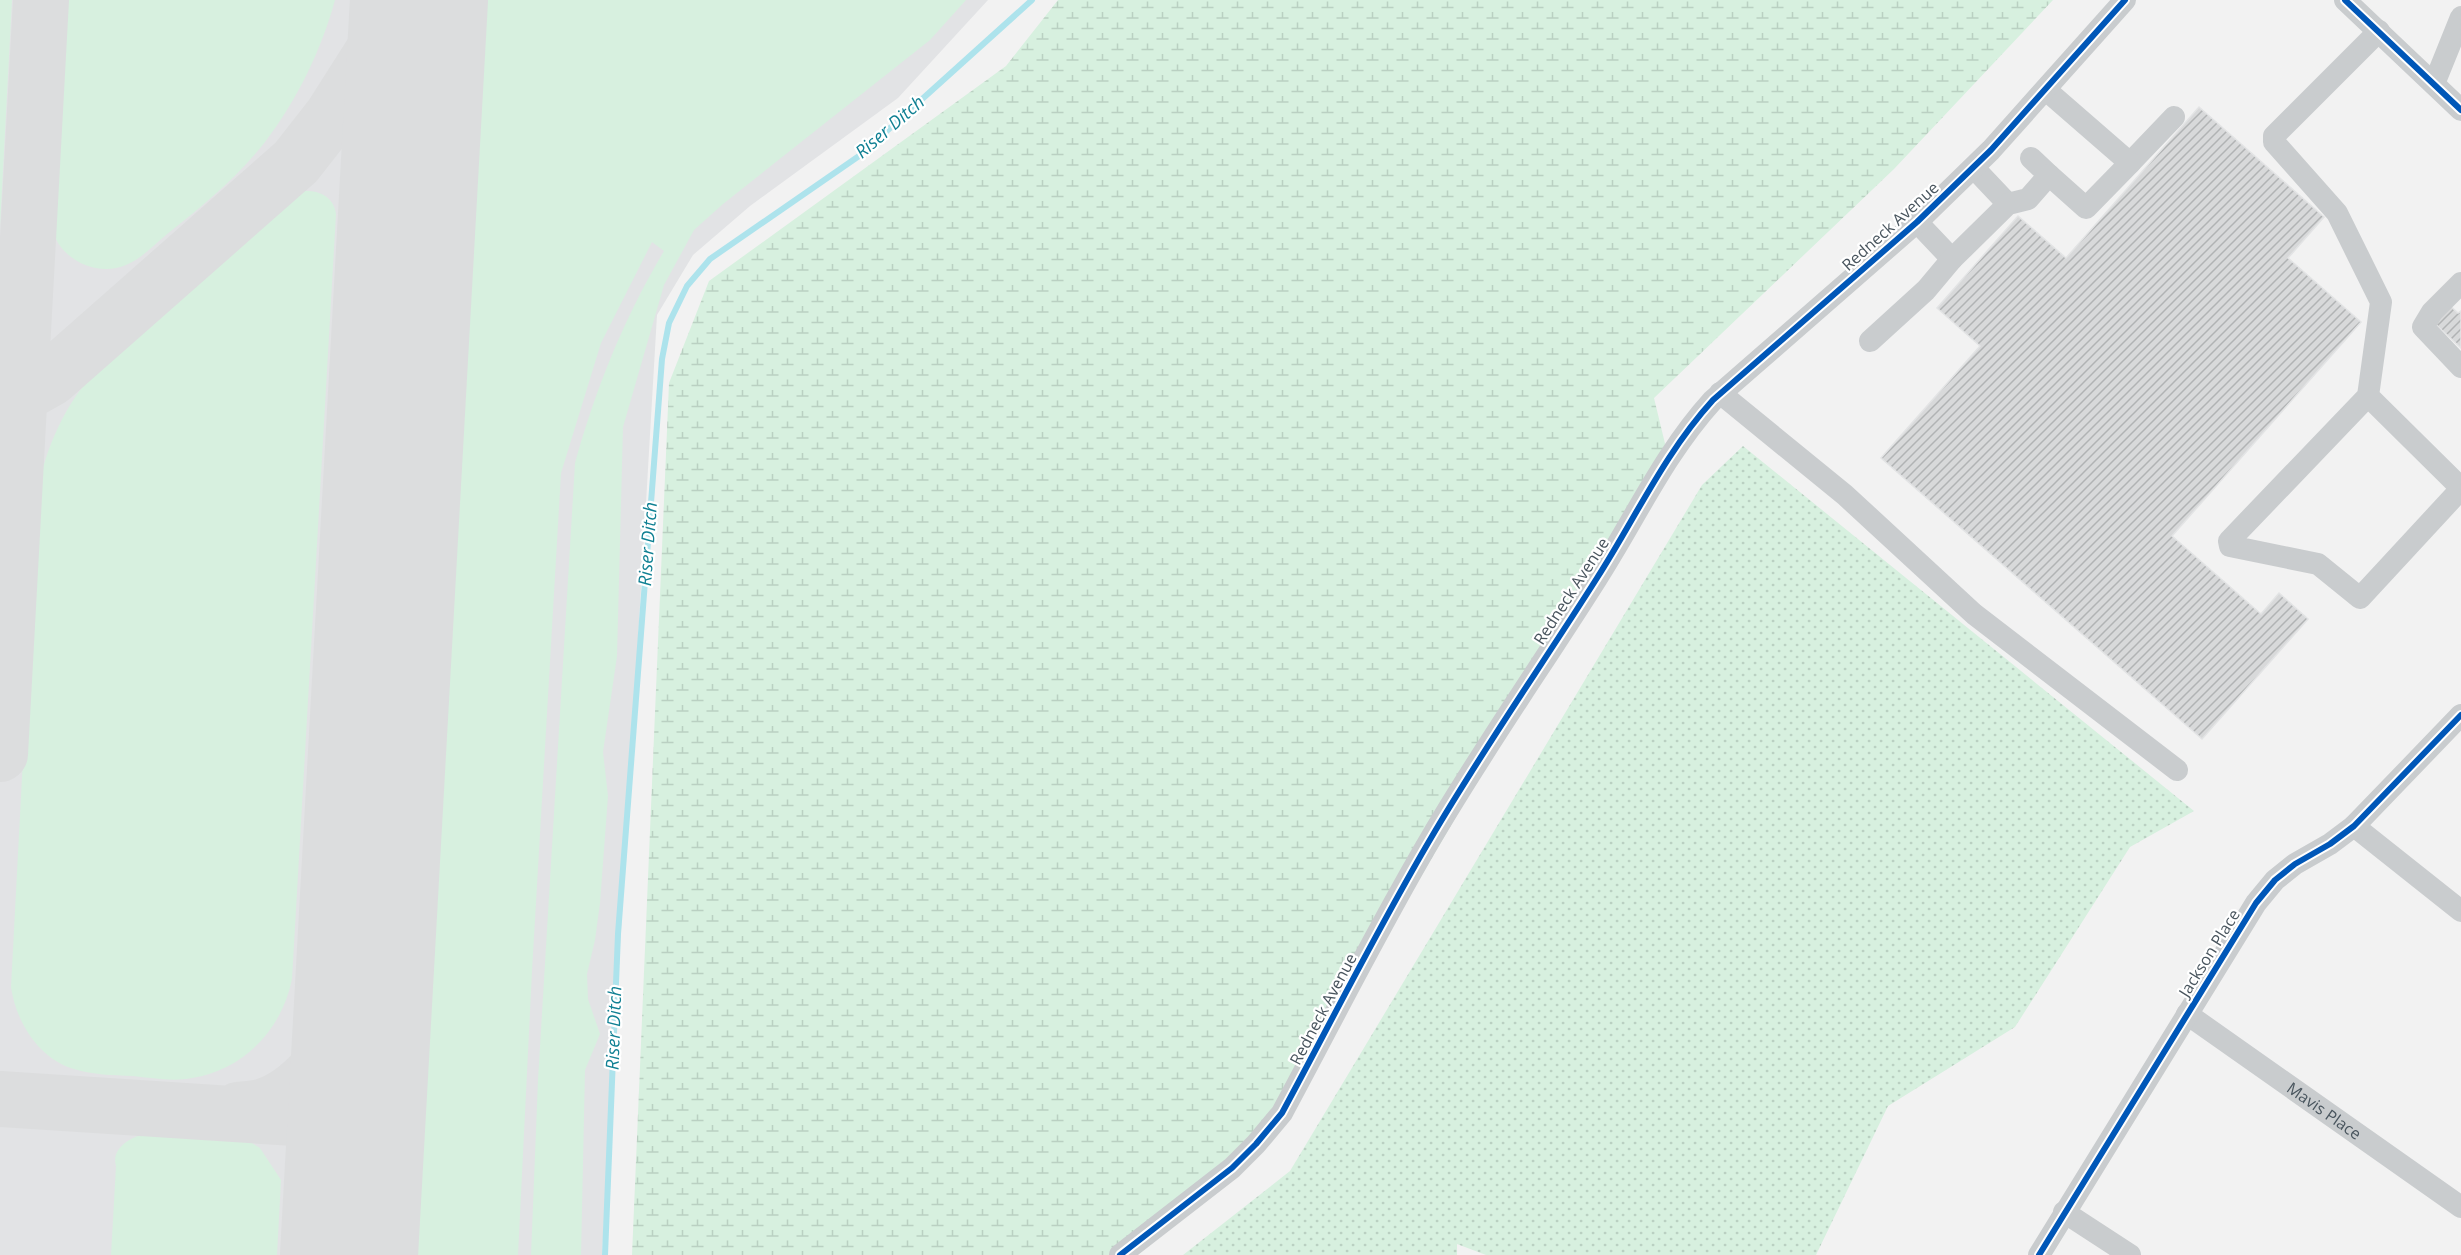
<svg xmlns="http://www.w3.org/2000/svg" width="2461" height="1255" font-family="'Open Sans',sans-serif">
  <style>
    .airport { fill: #e2e3e5 }
    .grass { fill: #d7f0df }
    .wetland { fill: url(#wetland-marsh) }
    .park { fill: url(#park-dots) }
    .lines { fill: none; stroke-linecap: round; stroke-linejoin: round }
    .stream { stroke: #ade3ec; stroke-width: 6 }
    .taxiway { stroke: #dcddde; stroke-width: 56 }
    .runway { stroke: #dcddde; stroke-width: 138 }
    .building { fill: url(#building-hatch); stroke: #e3e4e5; stroke-width: 1.5 }
    .minor { stroke: #c9ccce; stroke-width: 22 }
    .cycleway-casing { stroke: #fff; stroke-width: 10 }
    .cycleway { stroke: #0057b8; stroke-width: 6 }
    .labels { text-anchor: middle; stroke-width: 4.5; stroke-linejoin: round; paint-order: stroke }
    .street-label { font-size: 16px; fill: #49555e; stroke: #fff }
    .water-label { font-size: 18px; font-style: italic; fill: #108093; stroke: #fff }
  </style>
  <defs>
    <pattern id="wetland-marsh" width="20" height="14" patternUnits="userSpaceOnUse" patternTransform="scale(1.5)"><rect width="20" height="14" fill="#d7f0df"/><path d="M1 5h8M5 5V1M11 12h8M15 12V8" fill="none" stroke="#bad0c2"/></pattern>
    <pattern id="park-dots" width="8" height="8" patternUnits="userSpaceOnUse" patternTransform="scale(1.5)"><rect width="8" height="8" fill="#d7f0df"/><path d="M2 2h.1M6 6h.1" fill="none" stroke="#bad0c2" stroke-width="1.8" stroke-linecap="round"/></pattern>
    <pattern id="building-hatch" width="6" height="6" patternUnits="userSpaceOnUse" patternTransform="scale(1.5)"><rect width="6" height="6" fill="#d8d9da"/><path d="M-1 1l2-2M0 6l6-6M5 7l2-2" fill="none" stroke="#b1b3b4"/></pattern>
  </defs>
  <rect width="100%" height="100%" fill="#f2f2f2"/>
  <path class="airport" d="M0,0h988l-90,98 -148,108 -57,49 -36,60 -55,940h-602z"/>
  <path class="grass" d="M0,0h12l-12,227z
    M64,0h271c-14,51 -38,100 -70,142 -29,37 -63,64 -99,93 -12,10 -25,24 -40,30 -24,10 -54,0 -68,-22 -6,-11 -5,-24 -6,-36z
    M486,0h480l-36,40 -207,164 -29,26 -30,55 -41,142 -6,229 -14,96 5,44 -8,107 -5,37 -8,34 1,25 12,35 -15,36 -4,185h-50l7,-175 37,-617c21,-75 49,-145 89,-212l-12,-9 -51,101 -40,130 -29,498 -14,284h-103z
    M304,191c15,-1 30,6 32,23l-44,765c-10,51 -49,91 -100,99 -19,4 -40,0 -59,-2 -20,-1 -40,-1 -59,-7 -35,-10 -58,-47 -63,-82l26,-496c10,-45 27,-85 58,-119l190,-167z
    M142,1135l103,4 15,9 21,32 -4,75h-166l5,-89c-5,-16 12,-28 26,-31z"/>
  <path class="wetland" d="M1058,0h995l-159,169 -240,229 14,58 -386,657 -173,142h-477l37,-872 40,-102 297,-215z"/>
  <path class="park" d="M1743,446l451,365 -64,36 -115,180 -127,79 -72,149h-330l-29,-11v11h-274l107,-84 412,-686z"/>
  <g class="lines">
    <path class="stream" d="M605,1255l13,-321 44,-575 7,-36 18,-37 23,-27 149,-103 173,-156"/>
    <path class="taxiway" d="M0,400l19,-4 32,-18 245,-216 36,-46 47,-74 15,-42
      M0,754l41,-754
      M0,1099l294,19c35,15 43,27 60,59
      M238,1110c7,-1 16,-1 23,-3 46,-12 78,-66 103,-104"/>
    <path class="runway" d="M349,1255l70,-1255"/>
  </g>
  <path class="building" d="M2199,107l125,110 -36,41 73,64 -189,214 89,78 18,-21 29,26 -106,120 -321,-281 99,-112 -43,-38 81,-92 48,42z
    M2447,303l11,10 3,-2v37l-30,-28z"/>
  <g class="lines">
    <g class="minor">
      <path d="M2345,0l116,110"/>
      <path d="M2434,84l27,-67"/>
      <path d="M2031,158l18,17"/>
      <path d="M2130,163l44,-46"/>
      <path d="M1974,168l34,36"/>
      <path d="M1917,222l35,37"/>
      <path d="M2461,283l-29,29 -9,15 38,40"/>
      <path d="M1870,341l56,-51 26,-31 56,-55 20,-5 21,-24 37,33 44,-45 -84,-73"/>
      <path d="M1720,393l125,102 129,119 203,156"/>
      <path d="M2368,396l-139,145 1,5 88,18 42,34 99,-107v-5l-91,-90 13,-94 -44,-89 -63,-71v-6l105,-105"/>
      <path d="M2354,826l107,85"/>
      <path id="s1" d="M2187,1014l274,193"/>
      <path d="M2064,1212l66,43"/>
      <path d="M1120,1255l112,-87 24,-24 26,-31c49,-91 96,-185 149,-275 52,-89 111,-173 166,-260 39,-61 67,-124 116,-178l204,-178 74,-72 134,-150"/>
      <path d="M2039,1255l217,-352 19,-23 20,-16 35,-20 24,-18 107,-111"/>
    </g>
    <g class="cycleway-casing">
      <path id="cycleway" d="M2345,0l116,110
        M1120,1255l112,-87 24,-24 26,-31c49,-91 96,-185 149,-275 52,-89 111,-173 166,-260 39,-61 67,-124 116,-178l204,-178 74,-72 134,-150
        M2039,1255l217,-352 19,-23 20,-16 35,-20 24,-18 107,-111"/>
    </g>
    <use href="#cycleway" class="cycleway"/>
  </g>
  <g class="labels">
    <g class="street-label">
      <text transform="translate(1890 226) rotate(-42)" y="6">Redneck Avenue</text>
      <text transform="translate(1571 591) rotate(-57)" y="6">Redneck Avenue</text>
      <text transform="translate(2209 953) rotate(-58)" y="6">Jackson Place</text>
      <text transform="translate(1323 1009) rotate(-62)" y="6">Redneck Avenue</text>
      <text dy="6" stroke="none"><textPath href="#s1" startOffset="168">Mavis Place</textPath></text>
    </g>
    <g class="water-label">
      <text transform="translate(890 127) rotate(-41)" y="6">Riser Ditch</text>
      <text transform="translate(648 544) rotate(-86)" y="6">Riser Ditch</text>
      <text transform="translate(614 1028) rotate(-88)" y="6">Riser Ditch</text>
    </g>
  </g>
</svg>
